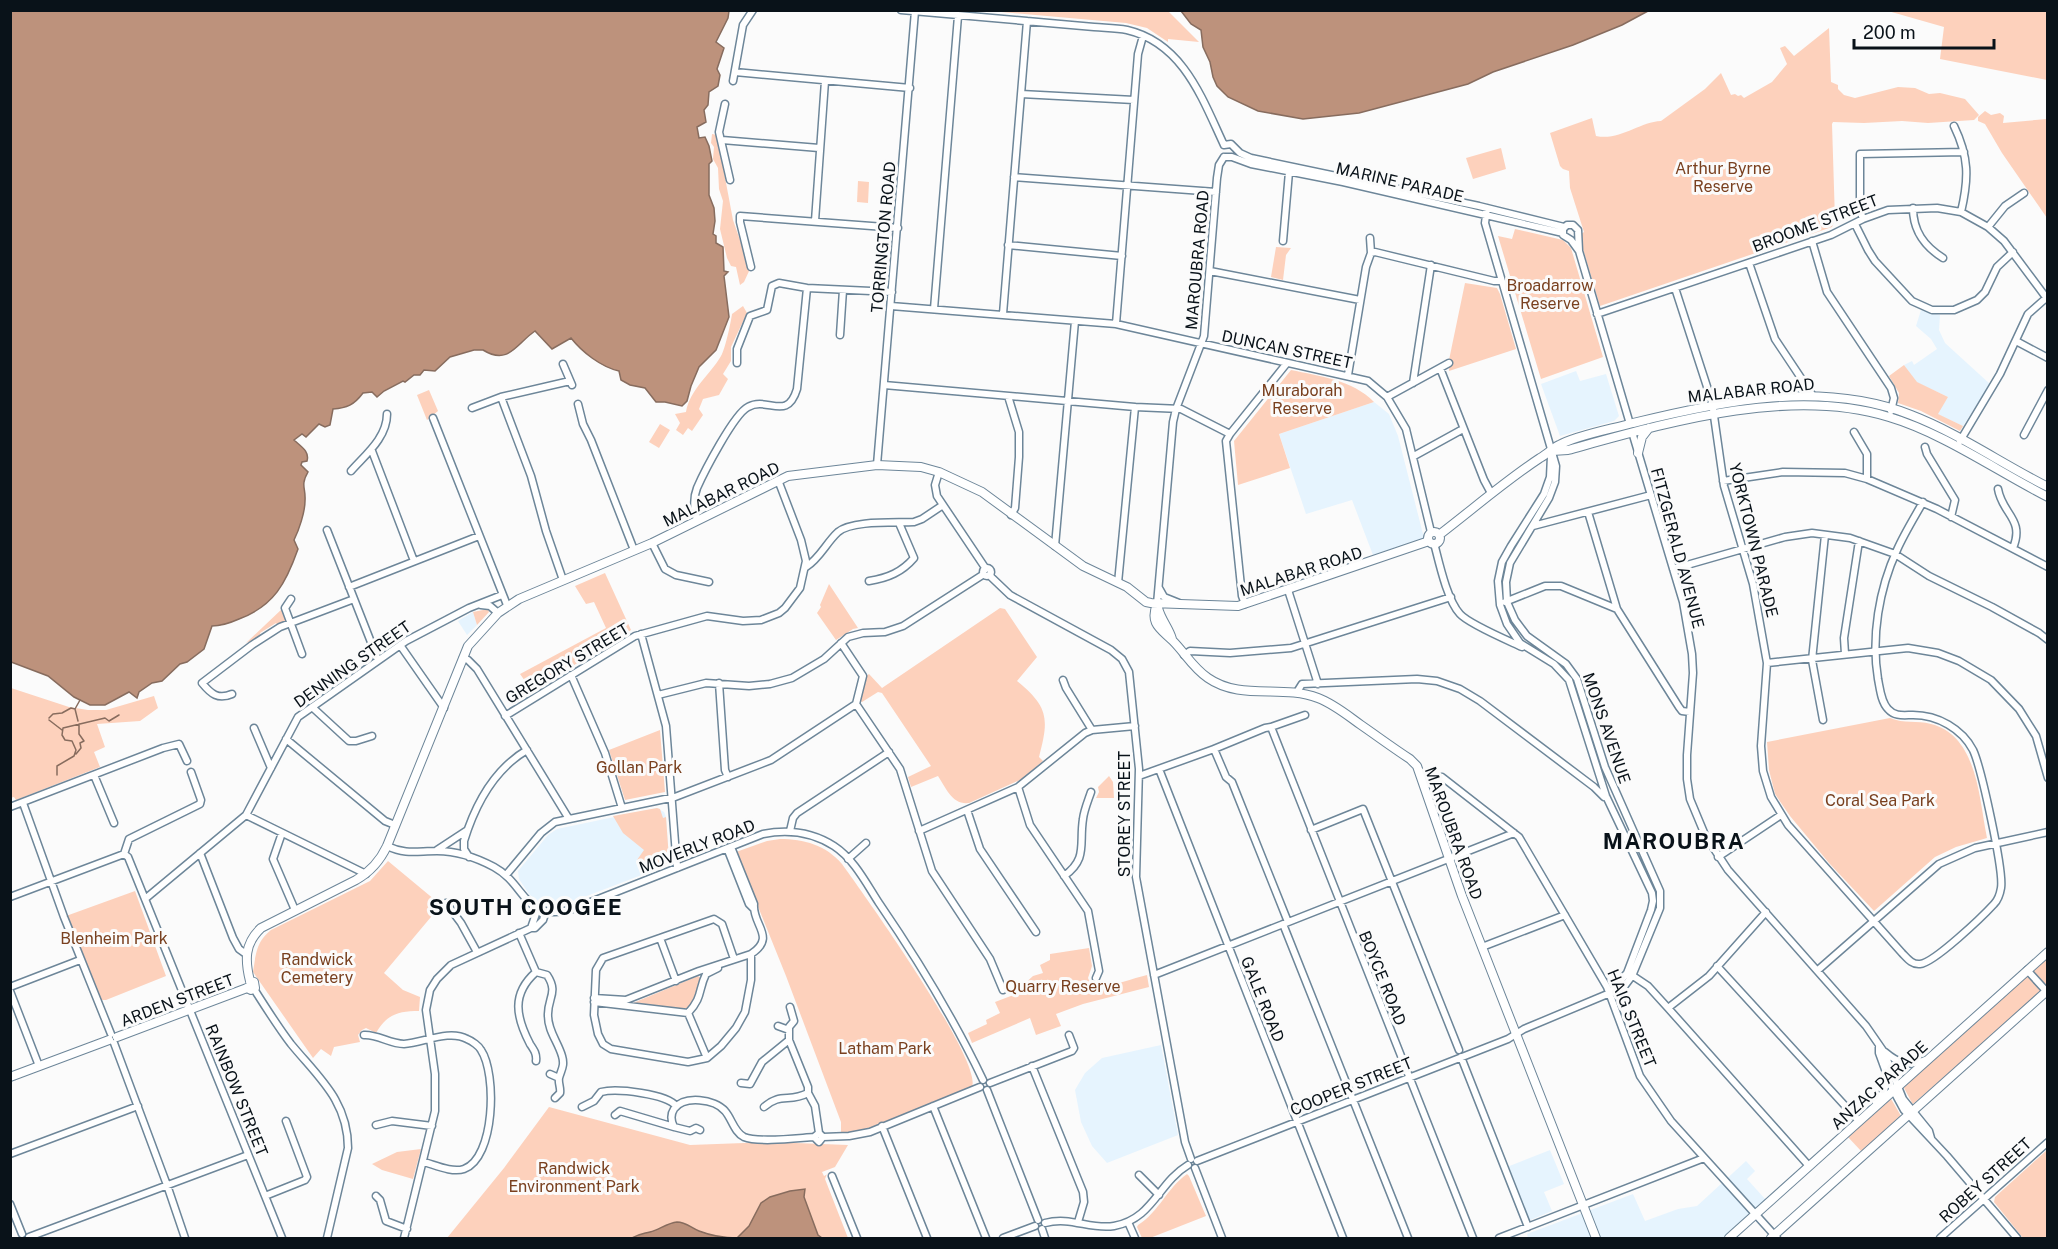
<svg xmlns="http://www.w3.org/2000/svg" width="2058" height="1249" font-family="'Public Sans',sans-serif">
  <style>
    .built { fill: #e6f4fe }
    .green { fill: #fdd1bc }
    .water { fill: #bd927c; stroke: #876c5e; stroke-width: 1.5 }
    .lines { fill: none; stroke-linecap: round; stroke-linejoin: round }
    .stream { stroke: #876c5e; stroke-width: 1.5 }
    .minor-casing { stroke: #6d8699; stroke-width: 9 }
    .major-casing { stroke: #6d8699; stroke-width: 10 }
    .minor { stroke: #fff; stroke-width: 6 }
    .major { stroke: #fff; stroke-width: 8 }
    .labels { text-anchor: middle; stroke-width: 6; stroke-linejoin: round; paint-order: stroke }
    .park-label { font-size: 16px; fill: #79401f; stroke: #fbfbfb }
    .street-label { font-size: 16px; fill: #091219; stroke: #fbfbfb }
    .district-label { font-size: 22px; font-weight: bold; letter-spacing: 1.5px; fill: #091219; stroke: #fbfbfb }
  </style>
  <rect width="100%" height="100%" fill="#fbfbfb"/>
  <path class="built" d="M1921,310l19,5 -1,15 6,13 45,41 -27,42 -26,-12 11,-17 -32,-15 -12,-17 8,-4 2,4 23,-16 -6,-10 -15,-13z
    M1576,371l4,10 26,-7 13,42 -5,5 -54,15 -19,-52z
    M1374,402l15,12 9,22 26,102 -51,17 -21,-55 -46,14 -27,-80z
    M473,612l4,13 -10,10 -9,-14z
    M657,808l7,4 2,5 3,42 -4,7 -99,38 -8,1h-12l-8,-3 -9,-8 -10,-15 -1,-8 30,-36 9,-6z
    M1161,1045l17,90 -71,28 -15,-17 -11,-24 -6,-32 10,-17 17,-15z
    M1550,1150l14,34 -20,8 8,19 -24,10 -21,-54z
    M1746,1161l9,10 -8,8 19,21 -42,38h-196l-1,-4 106,-40 12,27 33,-12 19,-3z"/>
  <path class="green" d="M990,11h178l31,31 -31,-3v3l-21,-14 -21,-5z
    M1888,11h159v69l-107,-21 4,-32z
    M1829,28l2,54 7,3v4l6,6 11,3 43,-11 17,1 14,6 11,-1 25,6 14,16 -5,5 -46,3 -26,-2 -38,2 -31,-1 -1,2 3,96 -3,7 -232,79 -20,-67 1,-5 3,-2 -14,-44 -1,-17 -6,-2 -3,-3 -10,-33 42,-15 4,18c24,5 43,-14 65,-15l44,-32 16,-16 10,22 4,-1 3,2 3,-1 3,3 28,-16 15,-18 -7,-16 5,-2 9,10z
    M1985,111l6,4 9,-2 4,3 -1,7 44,-4v99l-45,-65 -17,-29 -7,-3v-4z
    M712,134l5,1 16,85 17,49 -6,13 -4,3 -4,-18 -5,-1 -4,-8 -7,-29 3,-28 -4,-12 -1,-21 -5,-9 1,-12 -3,-4z
    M1501,148l5,21 -33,10 -7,-21z
    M858,181l11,1 -1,21 -11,-1z
    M1515,229l48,11 8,8 32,109 -62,22 -43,-143 14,3z
    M1276,247l15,1 -5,7 -3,25 -12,-3z
    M1465,283l32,5 3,6 16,55 -67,22v-11z
    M743,306l4,7 -16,34v14l-8,13 5,5 -9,16 -16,4 -4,10 4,6 -11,16 -4,-3 -5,7 -7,-5 4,-7 -5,-9 11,-2c4,-23 24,-37 35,-56 4,-6 10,-34 11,-42z
    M1904,365l13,17 31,15 -10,17 25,12 -3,5 -39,-20 -23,-8 1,-10 -10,-17z
    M1291,370c28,6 62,10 83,32l-95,32 11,34 -52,17 -4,-44z
    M429,390l9,21 -11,9 -10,-25z
    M660,424l10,6 -11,18 -10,-6z
    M605,573l26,57 -99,61 -12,-17 86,-46 -12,-26 -8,2 -11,-18z
    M829,584l29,44 -5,1 -17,11 -19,-27 4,-6 -1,-2z
    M283,608l3,12 -8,6 -2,-3 -16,10 1,3 -15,7z
    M1000,608l5,1 32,48 -20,24c32,26 32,38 22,76l4,4 -21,18 -53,24c-17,2 -23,-15 -31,-27l-27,11 -3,-10 23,-11 -49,-73 -4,-1 -16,10 -5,-2 6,-21 6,-5 13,14z
    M488,609l1,3 -12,13 -4,-13z
    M11,688l58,19 19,3h18l48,-14 4,12 -18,13 -43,3 8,23 -11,5 6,15 -84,33 -2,-3 -4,1z
    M1890,718c14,6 27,2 41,6 47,12 48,75 56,114l-31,9 -21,10 -61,54 -45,-48 -39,-47 -15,-22 -6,-24 -2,-28z
    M660,730l5,62 -40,8 -16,-50z
    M1109,776l4,6 1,16h-18l3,-6 -1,-5z
    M657,808l3,1 3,9 3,-1 3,42 -4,7 -22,8 -6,-14 7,-10 -21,-17 -10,-17z
    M780,839c24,0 46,6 62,25 21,29 141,197 130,223l-110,44 -21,3v-12l-55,-146 -50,-124 31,-11z
    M388,861l53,44 -57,68 19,17 17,7 -1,14c-20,0 -32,3 -43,22l-10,-5 -4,2 -4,5 2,7 -26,5 -3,9 -10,-7 -8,9 -60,-86c3,-18 3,-30 18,-42l99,-49z
    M135,891l31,85 -60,24h-6l-34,-84z
    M1089,948l3,18 -4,12 3,7c16,4 39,-6 56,-10l2,12 -66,17 -27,10 5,12 -25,9 -6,-17 -58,25 -4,-10 19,-9 -1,-4 14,-7 -5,-11 29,-11 -2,-5 11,-10 10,-3 -3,-8 10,-5v-6z
    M2047,955v30h-3l-12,-13z
    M698,976l3,2 -3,19 -10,11 -8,2 -47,-7z
    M2028,976l13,14 -1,4 -127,110 -1,-1 -9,-17 121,-109z
    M1890,1097l11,19 -39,36 -15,-16z
    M549,1107l141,38 80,-3 78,3 -13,22 -13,5 2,4 11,-6 -8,4 -2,5 23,59h-401l57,-70z
    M421,1149l-8,30 -31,-9 -10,-6 25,-12z
    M2047,1150v88h-24l-29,-36 1,-5z
    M1187,1174l2,2 17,40 -56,22h-8l-5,-11 1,-2c21,-13 29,-37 49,-51z"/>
  <path class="water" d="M10,11h719l-1,7 -12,24 8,6 -7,21 3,6 -2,11 -9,6 -1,13 -4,5 2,12 -9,5 2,11 6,-1 4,9 3,15 -3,3v31l5,13 1,13 -2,13 3,2v7l7,4 1,24 4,1 -4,4 5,41 -13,33 -17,17 -8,19 -4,15 -5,5 -17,-4h-9l-11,-14 -15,-3 -9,-5 -2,-9c-18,-4 -37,-19 -48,-33l-19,11 -17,-18c-18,12 -26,35 -52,19h-9l-24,7 -15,14 -11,-1 -4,5h-6l-9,7 -2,-1 -19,10 -7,6 -5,-5 -9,1c-9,12 -16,15 -30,16l-3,16 -5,2 -6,-3 -13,13 -4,-3 -8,6c6,6 16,11 13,21l-5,1 -1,3 7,7c-8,14 -2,15 -3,29 0,11 -6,29 -11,39l4,9c-12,34 -24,57 -59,70 -9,4 -17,7 -27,7l-8,23 -17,13 -7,2 -18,17 -10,2 -13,9 -2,6 -8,-6 -24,13h-15l-16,-8 -26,-21 -37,-14z
    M1181,11h467l-26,14 -49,20 -80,27 -25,12 -109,29 -56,6 -45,-8 -30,-14 -11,-11 -4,-9 -3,-15 -7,-15 -2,-17 -10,-6z
    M805,1189l-1,8 14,38 4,3h-190c7,-4 10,-4 18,-6 9,-2 17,-9 27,-10 9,0 14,6 22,9 13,5 25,7 38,7l12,-12 12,-23 9,-6 20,-6z"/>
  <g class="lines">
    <path class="stream" d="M49,718l4,-4 9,-1 9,-5 4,1
      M49,720l13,10
      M78,721l-3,-12 5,-9
      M76,754l5,-6 -1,-5 4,-2 -5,-7v-10
      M57,775v-9l17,-10 2,-6 -4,-9 -7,-1 -3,-5 1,-7 42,-10 4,3 10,-6"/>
    <g class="minor-casing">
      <path id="minor" d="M901,10l193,17c11,1 22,1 33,3 56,13 75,68 97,115
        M735,72l175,16
        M733,81l10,-56 10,-15
        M1021,94l113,6
        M725,104l-6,28 11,48
        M1954,126c15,31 15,52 7,86
        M722,140l97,8
        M1224,145l7,-1 9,9 11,5 228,48 85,21
        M1224,157h8l19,7 92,18 220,51
        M1014,177l202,15
        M1913,208c0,23 11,38 30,50
        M1863,219l-3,-9v-56l104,-2
        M815,221l10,-140
        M1855,224l13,26 7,11 37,40 20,9h22l23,-10 8,-8 12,-25 16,-15
        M1988,227l17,-21 19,-13
        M1283,241l6,-69
        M1812,241l15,51 64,96 3,10 -3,13
        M1008,245l114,11
        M1579,251l-8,-11 -8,-5v-6l4,-4h6l5,5 1,21 51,173
        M1371,253l4,-1 119,29h7
        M1749,263l26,76 38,57
        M751,267l-11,-45v-6l158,12
        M1210,271l150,29
        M1675,288l37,114 12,84 29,98 14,79 -6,83 2,25 8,26 17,28 114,128c5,5 10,12 18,11 14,-1 63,-48 74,-60 4,-4 6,-10 7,-16 3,-17 -20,-121 -28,-138 -11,-21 -35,-35 -60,-35 -9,0 -18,2 -25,-6 -7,-7 -8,-20 -10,-30 -7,-42 1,-90 19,-129 7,-16 17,-32 26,-48
        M891,306l225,18 252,57 19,16 19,32 25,103
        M934,309l24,-293
        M1003,314l24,-293
        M1597,314l234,-79 32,-16 25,-9 49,-2 24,4 27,15 16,14 44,59
        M1116,324l22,-270 5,-18
        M840,335l3,-45
        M2016,341l32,17
        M737,363v-14l13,-33 17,-6 5,-24 7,-3 28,5 85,4
        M563,364l9,21
        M1440,368l44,112 7,13
        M1348,375l18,-108 5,-14 -1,-15
        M1413,383l18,-118
        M884,385l251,22 46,2 49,25
        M1008,396l11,36v25l-4,51 -4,7
        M501,397l30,79 15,55 17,49
        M1387,397l62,-34
        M578,404l5,20 8,16 43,110
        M472,408l29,-11 69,-16
        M433,418l74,187
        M1632,432l51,170 9,52 1,19 -6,82v24l3,20 15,36 23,35 138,156 18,26 19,47 26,32 2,7
        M1854,432l13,22v25
        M2024,435l24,-45
        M1960,441l40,-67 28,-60 17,-15
        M1925,447l2,7 28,46 -4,17
        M372,451l42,110
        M1414,456l49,-27
        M1551,456l-1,21 -6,17 -33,52 -9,16 -4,19 2,24 7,19 13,19 34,21 15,16 37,116 46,97 1,8 -2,9 -24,63 -17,20
        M877,465l38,-454
        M351,471c14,-16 36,-33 36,-57
        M939,472l-4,13 2,11 49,73
        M1723,481l60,-9 62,1 22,6 70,30 111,58
        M1998,489c4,25 27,30 15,59
        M1588,512l29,97
        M697,520c-3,-10 -4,-22 0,-32 7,-16 37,-74 51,-81 20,-11 39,15 49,-18l10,-101
        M1533,526l118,-31
        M327,530l51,130
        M652,543l13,26 11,6 33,7
        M1434,543c5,19 13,57 26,71 9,10 47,26 62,33
        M1055,546l20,-225
        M806,567c14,-9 20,-24 32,-35 14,-12 57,-9 76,-10l8,-3 21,-14
        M983 572a4 4 0 1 1 8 0a4 4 0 1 1-8 0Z
        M1673,569l112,-32 27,-4 38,5 45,16 34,22 63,31 47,26 9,7
        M989,575l21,20 101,55 11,9 7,13 10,97 -3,108 49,265 6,17
        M869,581c19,-3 33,-9 45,-23l-15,-35
        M1118,583l17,-176
        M349,587l130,-51
        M1159,588l5,9 15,6
        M1288,590l30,94
        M291,599l-6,9 17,46
        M1505,602l40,-16h16l56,23 62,98 3,4 8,1
        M1157,604l16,-182 3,-13 28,-73 13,-158 2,-13 5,-8
        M1245,604l-3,-8 -16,-155 4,-7 57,-71
        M481,605l9,1 8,7
        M641,634l25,92 11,142
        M841,643l22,33 -7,28
        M400,645l44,63
        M1845,654l-1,-16 15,-97
        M1184,655l6,-4 40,2 61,-5 160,-51
        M463,658l5,2 9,9 92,150
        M1767,663l141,-15 30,5 21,8 32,19 28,29 17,27 12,42
        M571,675l34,78 17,55
        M1063,680l3,8 26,42
        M719,683l6,87 3,7
        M1297,692l5,-8 115,-5 20,2 23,8 20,12 114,86 10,10
        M232,694c-14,6 -21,0 -30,-11l50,-38 28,-18 74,-28
        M658,695l48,-12 43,3 21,-2 22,-6 32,-19 24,-22 15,-4 22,-1 18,-6 81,-52
        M856,704l44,65 32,102 58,88 13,31
        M312,707l37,34h7l16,-5
        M505,716l130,-80 72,-20 36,5 18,-1 18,-7 6,-5 15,-20 6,-27 -5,-21 -23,-60
        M1823,720l-11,-60 13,-125
        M1271,727l202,511
        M254,728l17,40
        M286,739l99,82 10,4
        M1214,749l12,28 6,5 56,140
        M1159,769l184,469
        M94,775l20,48
        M1139,776l75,-27 51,-21 6,-1 34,-12
        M1442,777l77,60 88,150 33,89 31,45 106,117
        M1018,787l12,38 58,86 11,60 -3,7
        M23,803l41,114 47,117
        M10,807l153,-59 16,-4 8,17
        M967,810l13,39 56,83
        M246,815l120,59
        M1311,830l52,-21 96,241
        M790,831l3,-13 4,-5 92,-61
        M919,831l99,-44 67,-54 7,-3 43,-4
        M282,833l-9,26 22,51
        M387,846c19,9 30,5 50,5 19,0 40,7 57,16 33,18 29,56 79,42l190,-75c25,-5 49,-2 71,12 20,13 32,37 45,57 39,57 74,114 104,177
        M727,848l22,56 5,5
        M437,850l29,-19
        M200,853l33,85 6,11 7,5
        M124,854l4,3 154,381
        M124,854l5,-15 71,-35 1,-4 -10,-28
        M469,857l-5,-8v-8c11,-36 29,-71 63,-91
        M1718,857l63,-42
        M848,859l18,-16
        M506,875l35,-42 14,-11 120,-25 96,-37 85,-56
        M1064,876c24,-17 15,-32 19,-57 1,-9 5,-18 8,-27
        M10,897l114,-43
        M145,899l101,-84 52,-98 108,-76 63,-33 33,-13
        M446,903l15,20 16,29
        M1283,924l125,314
        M531,928l7,-20
        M519,933l17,39 11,3c12,18 0,23 1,41 0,15 10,26 14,40 3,10 -1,14 -3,22 -1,5 2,10 1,15l-5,5
        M660,938l16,43
        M1482,947l83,-32
        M734,959l-12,-35 -8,-5 -111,39 -7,12 -2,45 4,19 5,10 8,5 77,13 19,-4 14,-12 15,-18 9,-16 6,-32v-26
        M1717,966l142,155
        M1818,970l121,-106 36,-16 73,-16
        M2027,970l21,23
        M536,972c-25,22 -20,45 -6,72 4,6 7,10 6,17
        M1630,974l18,12 20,22 141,158
        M1154,975l360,-142
        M10,987l70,-27
        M254,989c12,19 24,38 37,55 28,34 57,57 57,104l-21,90
        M10,991l29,75
        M594,998l32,2 73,-29 52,-17c26,-17 1,-29 3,-50l-23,-57
        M594,1002l94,11c15,-16 10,-23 18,-39l12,-6
        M790,1007l4,14 -5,6v13l19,47v6l7,13 4,27
        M1668,1008l41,-32 57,-64
        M688,1013l19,45
        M778,1026l11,4
        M364,1035c13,-1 26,9 40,9 19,-1 45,-15 63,-5 5,2 12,7 14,11 16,24 14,108 -17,119 -12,4 -29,-4 -40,-7
        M114,1043l53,142 18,53
        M1879,1047v6l12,33 13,24 43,46 70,82
        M1885,1052c13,11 23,15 40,8
        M1461,1057l67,170
        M1032,1066l51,126 1,10 -6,20
        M550,1074l9,4
        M741,1083l9,1 12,-22 27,-22
        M990,1083l82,-32 2,-3 -5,-13
        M987,1090l51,130
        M1876,1102l8,-11 3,-11
        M933,1106l53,132
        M582,1107l12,-6 7,-9c16,-4 66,2 75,14
        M764,1107c17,-15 25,-4 44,-14
        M615,1115l5,-4 54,16
        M376,1125l16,-4 40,5
        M882,1126l45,112
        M700,1130l-4,-2 -6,3 -16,-4c-3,-6 -4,-12 0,-18 10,-14 41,-10 51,2 7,8 9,21 19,26 15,6 54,1 70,0
        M823,1137l-4,-4 -5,4 5,5 4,-5 26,-1 21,-4 110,-45
        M10,1154l128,-48
        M1197,1161l311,-122 16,-10 86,-36 7,-1 6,-4 9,-12 28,-68v-17l-55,-124 -28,-88 -11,-15 -39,-28 -12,-16 -8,-18 -1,-20 4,-19 39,-65 6,-16 1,-16 -71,-243 2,-15
        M1195,1168l27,70
        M1139,1175l20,20
        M832,1176l25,62
        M265,1196l40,-16 2,-3 -21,-56
        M376,1196l4,4 6,21 21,8
        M10,1204l12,30
        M1128,1222l7,16
        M1045,1223c26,-7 45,7 69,3 39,-7 44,-43 74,-61
        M1042,1229l3,9
        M29,1237l219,-82
        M404,1238l31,-127v-37l-9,-64 4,-20 7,-11 14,-14 80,-37h4l8,-8 3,-9
        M1003,1238l32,-12
        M1499,1238l205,-80
        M1940,1238l108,-96"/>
    </g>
    <g class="major-casing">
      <path id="major" d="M1552,451l16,-1c98,-27 221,-64 321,-33 54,16 108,54 159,80
        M1638,453l4,-16 7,-9
        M1428 538a6 6 0 1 1 12 0a6 6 0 1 1-12 0Z
        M1439,535c34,-26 66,-54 101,-77 7,-4 13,-10 19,-13 18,-10 53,-16 74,-22 89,-22 189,-43 278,-8 47,18 91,49 137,72
        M1157,604c-8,20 4,25 16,37 12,12 20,27 35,37 33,23 74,6 110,20 16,6 29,17 43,27 16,11 32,23 49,34l7,7 45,130 134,342
        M1158,608c3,12 11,20 14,31
        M250,981c-5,-20 -6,-37 11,-53l95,-48c14,-8 24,-19 31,-34l81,-200 30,-33 21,-14 133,-56 136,-67 89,-11 44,2 18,5 43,20 101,74 44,21 19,15 5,1 87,3 191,-65
        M247,988l4,2 4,-2 -1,-6 -4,-1
        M117,1037l130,-49
        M10,1077l99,-37
        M1729,1238l319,-286
        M1771,1238l277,-248"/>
    </g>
    <use href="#minor" class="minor"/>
    <use href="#major" class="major"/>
  </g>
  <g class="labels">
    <g class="park-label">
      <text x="1723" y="174">Arthur Byrne<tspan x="1723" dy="18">Reserve</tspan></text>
      <text x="1550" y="291">Broadarrow<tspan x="1550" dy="18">Reserve</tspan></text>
      <text x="1302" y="396">Muraborah<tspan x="1302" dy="18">Reserve</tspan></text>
      <text x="639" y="773">Gollan Park</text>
      <text x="1880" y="806">Coral Sea Park</text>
      <text x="114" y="944">Blenheim Park</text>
      <text x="317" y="965">Randwick<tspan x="317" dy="18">Cemetery</tspan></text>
      <text x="1063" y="992">Quarry Reserve</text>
      <text x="885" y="1054">Latham Park</text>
      <text x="574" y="1174">Randwick<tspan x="574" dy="18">Environment Park</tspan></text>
    </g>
    <g class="street-label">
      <text transform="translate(1400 182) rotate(13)" y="6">MARINE PARADE</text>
      <text transform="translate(1815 223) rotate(-21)" y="6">BROOME STREET</text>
      <text transform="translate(883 237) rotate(-85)" y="6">TORRINGTON ROAD</text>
      <text transform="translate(1197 260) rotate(-85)" y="6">MAROUBRA ROAD</text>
      <text transform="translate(1287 349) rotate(12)" y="6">DUNCAN STREET</text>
      <text transform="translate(1751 390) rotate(-6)" y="6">MALABAR ROAD</text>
      <text transform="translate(721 494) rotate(-26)" y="6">MALABAR ROAD</text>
      <text transform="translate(1754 540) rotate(76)" y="6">YORKTOWN PARADE</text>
      <text transform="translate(1678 548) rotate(75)" y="6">FITZGERALD AVENUE</text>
      <text transform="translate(1301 571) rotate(-18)" y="6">MALABAR ROAD</text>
      <text transform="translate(567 663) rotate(-31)" y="6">GREGORY STREET</text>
      <text transform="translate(352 664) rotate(-35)" y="6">DENNING STREET</text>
      <text transform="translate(1607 728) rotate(71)" y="6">MONS AVENUE</text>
      <text transform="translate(1124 814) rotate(-90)" y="6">STOREY STREET</text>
      <text transform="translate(1454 833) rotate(70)" y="6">MAROUBRA ROAD</text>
      <text transform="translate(697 846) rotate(-21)" y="6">MOVERLY ROAD</text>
      <text transform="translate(1383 978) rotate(68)" y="6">BOYCE ROAD</text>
      <text transform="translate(1263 999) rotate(68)" y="6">GALE ROAD</text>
      <text transform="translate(177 1000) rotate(-21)" y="6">ARDEN STREET</text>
      <text transform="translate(1632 1018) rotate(68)" y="6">HAIG STREET</text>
      <text transform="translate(1879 1085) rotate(-42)" y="6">ANZAC PARADE</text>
      <text transform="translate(1351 1086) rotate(-22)" y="6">COOPER STREET</text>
      <text transform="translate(237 1090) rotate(68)" y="6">RAINBOW STREET</text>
      <text transform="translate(1985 1180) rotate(-42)" y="6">ROBEY STREET</text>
    </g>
    <g class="district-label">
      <text x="1674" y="849">MAROUBRA</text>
      <text x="526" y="915">SOUTH COOGEE</text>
    </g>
  </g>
  <rect width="2058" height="1249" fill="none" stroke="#091219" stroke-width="24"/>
  <path d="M1854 39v9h140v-9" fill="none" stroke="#091219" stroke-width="3"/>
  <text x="1863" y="39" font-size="18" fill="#091219" stroke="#fbfbfb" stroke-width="4.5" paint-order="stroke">200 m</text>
</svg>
